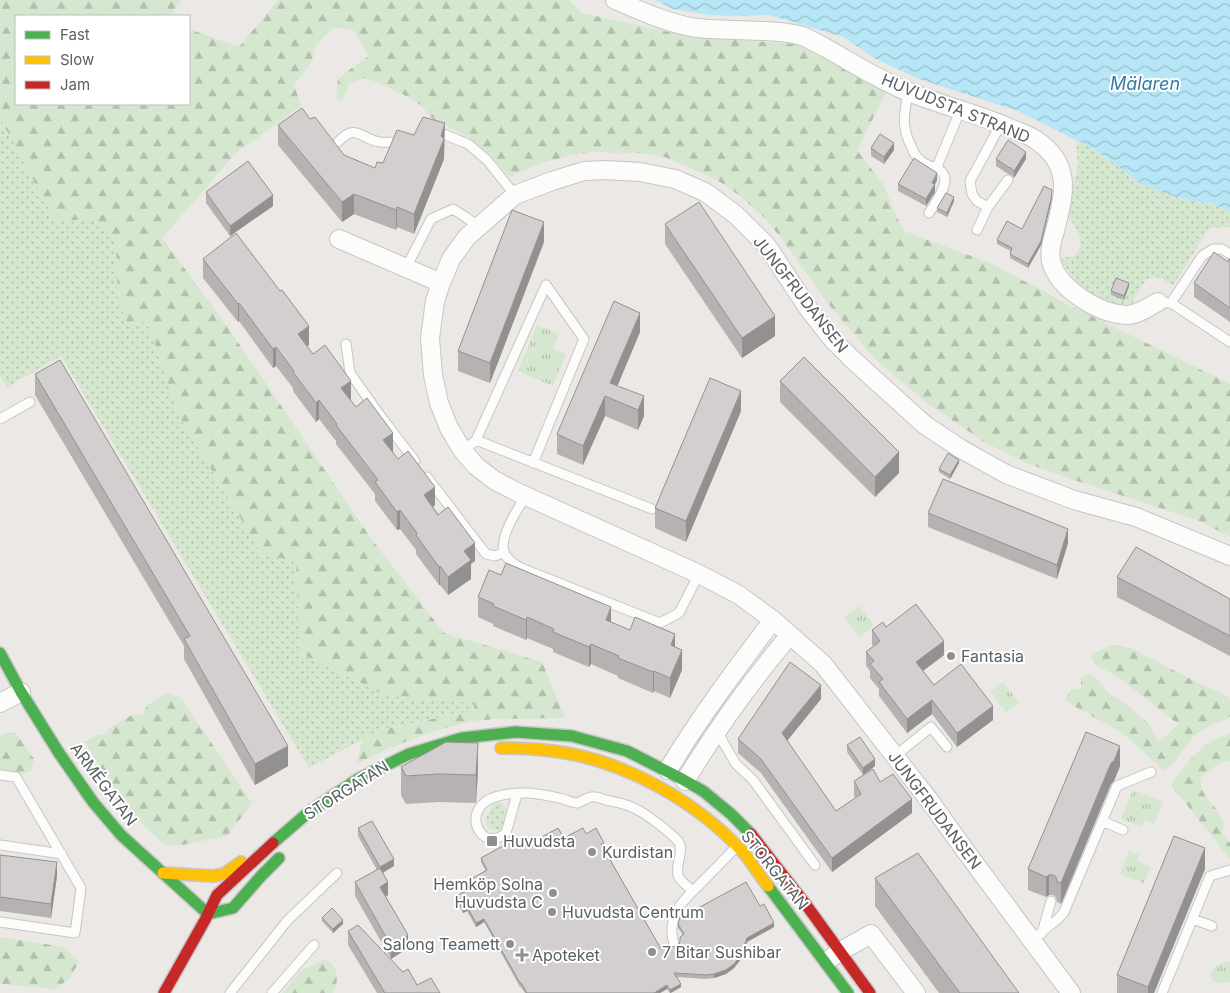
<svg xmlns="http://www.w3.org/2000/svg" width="1230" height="993" font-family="Inter,sans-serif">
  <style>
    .grass { fill: url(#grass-dots) }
    .forest { fill: url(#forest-firs) }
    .park { fill: url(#park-tufts) }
    .water { fill: url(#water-waves) }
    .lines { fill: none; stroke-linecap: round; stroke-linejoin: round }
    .lane-casing { stroke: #c6c6c6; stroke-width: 11 }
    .street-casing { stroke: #c6c6c6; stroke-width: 20 }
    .fast-casing { stroke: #c6c6c6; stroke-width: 14 }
    .slow-casing { stroke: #c6c6c6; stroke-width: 14 }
    .jam-casing { stroke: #c6c6c6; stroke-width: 14 }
    .lane { stroke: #fcfcfb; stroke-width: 9 }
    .street { stroke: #fcfcfb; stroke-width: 18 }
    .fast { stroke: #4caf50; stroke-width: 11 }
    .slow { stroke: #ffc107; stroke-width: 11 }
    .jam { stroke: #c62828; stroke-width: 11 }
    .wall { fill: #b5b2b1 }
    .shaded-wall { fill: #939190 }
    .building { fill: #d2cfce; stroke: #939190 }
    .poi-dot { fill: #8d9091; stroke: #fff; stroke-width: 2 }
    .labels { text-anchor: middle; stroke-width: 4; stroke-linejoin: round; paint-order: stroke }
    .street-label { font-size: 16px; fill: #5a6064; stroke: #fff }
    .poi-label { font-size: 16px; fill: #5a6064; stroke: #fff; text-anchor: start }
    .water-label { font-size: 18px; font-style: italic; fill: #367da3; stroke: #fff }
  </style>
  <defs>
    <pattern id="grass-dots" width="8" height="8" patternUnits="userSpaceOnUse" patternTransform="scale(1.25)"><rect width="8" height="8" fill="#d6e7cf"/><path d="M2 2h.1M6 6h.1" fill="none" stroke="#b1bfac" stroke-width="1.8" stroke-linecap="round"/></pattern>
    <pattern id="forest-firs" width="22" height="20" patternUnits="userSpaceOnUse" patternTransform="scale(1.25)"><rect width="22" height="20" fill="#d6e7cf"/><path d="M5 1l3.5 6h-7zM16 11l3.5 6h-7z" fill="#b1bfac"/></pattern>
    <pattern id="park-tufts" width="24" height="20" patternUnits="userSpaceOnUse" patternTransform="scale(1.25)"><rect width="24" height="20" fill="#d6e7cf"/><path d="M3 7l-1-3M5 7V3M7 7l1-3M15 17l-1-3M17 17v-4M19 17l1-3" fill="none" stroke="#b1bfac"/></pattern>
    <pattern id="water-waves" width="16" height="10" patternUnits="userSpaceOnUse" patternTransform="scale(1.25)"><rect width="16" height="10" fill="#b7e7f7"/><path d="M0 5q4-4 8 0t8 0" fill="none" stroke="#98bfcc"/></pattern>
  </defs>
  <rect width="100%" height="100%" fill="#ebe8e5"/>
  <path class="grass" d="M0,118l56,104 37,-4 23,26 2,57 11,26 18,-6 33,96 81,136 35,9 4,91 87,43 86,7 3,7 -96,20 -71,38 -248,-412 -54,31 -7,-11z
    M1076,141l14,6 24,16 28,22 40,14 32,5 16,7v16l-21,1 -36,58c-25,-19 -30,-4 -41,19 -4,0 -8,1 -12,1 -4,-1 -8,-2 -11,-4 -21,-7 -39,-23 -48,-44l13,-2c2,-2 4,-4 5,-7 5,-11 -5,-26 -13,-33l12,-50z
    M499,802c12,6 9,20 1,28 -21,1 -14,-17 -5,-27z"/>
  <path class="forest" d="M0,0h182l-13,16h-153v88h173v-75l50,18 39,-47h291l13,13 109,24 105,7 50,23 41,24 -30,59 26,34 16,38 7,10 84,31 83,44 157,77v153l-33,-17 -126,-41 -45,-16 -40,-20 -58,-39 -51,-43 -47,-55 -43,-60 -21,-27 -26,-23 -20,-14 -18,-9 -38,-16 -25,-4 -49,-1 -22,4 -29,8 -29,13 -21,-23 -21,-17 -38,-20 -8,-11 -16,-10 -29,-14 -13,-4 -16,6 -4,13 -3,4 -5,-3 2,-19 19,-15 12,-8 -16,-26 -19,-3 -18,18 -5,18 -17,22 7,21 -66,48 -73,84 65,88 143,211 74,96 98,29 23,56 -70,1 -24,2 -43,12 -41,16 -31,15 7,-26 17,-8 95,-20 -2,-7 -86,-7 -87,-43 -4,-91 -35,-9 -81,-136 -33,-96 -18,6 -11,-26 -2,-57 -23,-26 -37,4 -56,-104z
    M1113,645l18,3 67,35 29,13 3,4v16l-5,4 -15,5 -16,11 -10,12 -11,17 -10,5 -39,-36 -59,-33 6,-11 10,-2v-10l9,-4 9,7 9,12 15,9 25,21 10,18 10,-7 10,-10 -51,-40 -11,-8 -17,-9 -5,-4 -3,-7 9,-6z
    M167,693l14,5 71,105 -25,33 -45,9 -16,1 -26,-24 -32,-41 -23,-39 14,-8 7,1 3,-7 25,-14 9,1 4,-10z
    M15,732l19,27 -3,12 -12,4 -18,-5 -1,-2v-33z
    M1230,733v28l-12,3 -18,14c0,4 1,8 2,12 7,14 27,27 20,44l8,9v16l-59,-74c17,-25 29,-41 59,-52z
    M0,937l64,10 15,15 -10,17 -14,10 -55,-5z
    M325,959c14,8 14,21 8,34h-50l17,-22z"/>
  <path class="park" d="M537,325l22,9 -6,15 13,5 -13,32 -35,-15z
    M859,606l15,19 -14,12 -16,-20z
    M1003,682l16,21 -13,9 -16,-20z
    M1133,790l30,11 -9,23 -9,-4 -3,7 -21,-8z
    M1129,851l10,4 -2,6 13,6 -6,16 -24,-9z
    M1226,962h4v20l-8,1 -9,-1 -3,-7c3,-7 8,-11 16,-13z"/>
  <path class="water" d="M655,0h575v211l-16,-7 -32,-5 -40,-14 -28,-22 -24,-16 -72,-36 -99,-32 -43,-20 -33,-22 -74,-22 -28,1 -30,-1 -38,-6z"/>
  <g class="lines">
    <g class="lane-casing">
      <path id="lane" d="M908,92c-4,23 -7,35 4,56 2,6 7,12 12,15 7,4 19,5 21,15 1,11 -11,27 -16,35
        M436,131l32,13 19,16 28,35
        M338,142c18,-20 22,-3 42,0 10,1 14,-1 24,2
        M936,169l24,-58
        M988,207l-11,-6 -5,-7 -2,-13 31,-57
        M977,230l11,-23 20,-27
        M406,268l25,-49 22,-10 14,9 11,8
        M1158,302l13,1 31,-47 11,-7h9l8,5
        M1171,303l59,39
        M346,344l4,29 32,45 33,43
        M0,419l30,-17
        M476,440l176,69
        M463,451l13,-11 70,-155
        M533,463l51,-124 -38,-54
        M427,477l59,77 9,2 9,-4
        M526,496c-8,12 -29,44 -21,58 5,10 17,14 26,18l129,51 19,-10 20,-39
        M718,729l5,13 13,22 17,16 62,85
        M895,756l36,-29 16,20
        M0,775l16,2 65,111 -6,45 -75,-11
        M517,794l-11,39c-23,19 -42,-15 -21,-31 10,-7 28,-9 40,-9 13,0 25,3 38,6 4,1 10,4 14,4 5,-1 10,-6 15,-6 4,-1 10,2 14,3 9,2 21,4 30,9 9,4 35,24 42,32 7,9 -3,23 0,34 1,6 11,12 15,16
        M1102,821l21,9
        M0,845l62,9
        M1193,919l19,7
        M1042,933l9,-32
        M1032,940l27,-22 5,-6 53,-126 34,-14
        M674,944c-4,-10 -2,-24 3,-34 6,-10 15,-18 23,-26 12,-12 24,-24 36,-37
        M230,993l57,-72 50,-48
        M272,993l42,-48
        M1162,993l48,-117 20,-6"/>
    </g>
    <g class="street-casing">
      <path id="street" d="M615,0c26,11 54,24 82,28 22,2 45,2 68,3 12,1 25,1 37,5 8,3 16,8 24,12 27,15 54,33 83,44 34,14 70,22 103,37 8,3 17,6 24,11 37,25 28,54 19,91 -3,9 -6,21 -4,30 7,28 48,53 76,54 11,0 21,-8 31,-13
        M339,239l102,44
        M0,703l21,-11
        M668,770c31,-52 68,-101 105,-150
        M685,781c31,-51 66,-100 105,-146
        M831,958l10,-7 30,-17 45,59
        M1071,993l-107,-144 -35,-49 -106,-136 -50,-44 -34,-25 -40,-21 -182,-82 -23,-12 -18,-14 -13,-15 -14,-23 -10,-25 -6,-28 -3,-37 5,-37 6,-18 10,-24 16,-22 48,-42 37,-14 32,-10 22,-1 34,2 35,7 30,13 31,23 31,31 43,65 23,29 20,20 72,65 36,24 45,25 68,26 62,17 94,39"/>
    </g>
    <g class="fast-casing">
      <path id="fast" d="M0,653l21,39 38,61 34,49 28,33 87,79
        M273,843l37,-32 48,-32 51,-25 53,-16 54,-6 56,4 55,15 55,28 21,12 28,23 20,20
        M768,886l80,107
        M208,914l25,-6 29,-33 17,-17"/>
    </g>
    <g class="slow-casing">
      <path id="slow" d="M501,748c22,0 43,1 65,5 63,11 130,49 174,96 11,11 18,25 28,37
        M163,873l50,3 11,-2 17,-12"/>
    </g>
    <g class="jam-casing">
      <path id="jam" d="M751,834l56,72 63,87
        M164,993l41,-73 12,-25 56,-52"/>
    </g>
    <use href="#lane" class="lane"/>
    <use href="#street" class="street"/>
    <use href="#fast" class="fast"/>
    <use href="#slow" class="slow"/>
    <use href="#jam" class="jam"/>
  </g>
  <path class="wall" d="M310,119l34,36 31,13 8,-5 31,-28 31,9 -1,3v12l-30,75 -17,-7 -1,3 -42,-16 -12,8 -64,-77v-20z
    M871,148l23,2 -10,14 -13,-8z
    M996,159h30l-12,19 -3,-3 -3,-1 -12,-8z
    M937,180l-2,4v8l-9,14 -28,-15v-7z
    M206,192l67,14 -43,30 -24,-33z
    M1052,194l-1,9 -10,42 -13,23 -18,-10v-4l1,-3 -14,-7v-4l25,-11z
    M954,201l-7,16 -10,-5v-4z
    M665,224l110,112 -33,22 -77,-114z
    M544,242l-54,141 -32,-12v-20z
    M203,259l106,86 -2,1 6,8 38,45 -1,1 6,7 37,45h-1l43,53 -2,2 42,54 -4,3v15l-23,16 -8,-10h-1l-23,-31v-4l-16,-21 -3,1 -22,-29v-7l-39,-50v-3l-17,-22 -3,3 -23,-31v-3l-17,-22 -3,2 -34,-47 -1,1 -35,-44z
    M1230,259v63l-36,-25v-14l34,-21z
    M1129,286l-5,14 -13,-5v-4z
    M640,332l-23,54 27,30 -6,14 -33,-14 -22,49 -26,-11v-20z
    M35,374l253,392 -33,19 -71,-126v-13l-149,-251z
    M780,381l119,92 -24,24 -95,-95z
    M741,411l-55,131 -31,-14v-20z
    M959,463l-9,16 -11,-7v-3z
    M928,513l140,30 -11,36 -129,-52z
    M1117,577l113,22v57l-113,-59z
    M478,597l133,26 19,7 45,17 7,23 -12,28 -16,-7 -1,2 -35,-15v-2l-27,-12 -2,3 -36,-15v-3l-26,-11 -1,2 -33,-14v-2l-15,-7z
    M886,627l58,28 -21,16 11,14 59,35 -36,27 -25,-33 -25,19 -28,-37v-7l-9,-11v-7l-4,-5v-14l7,-6 -1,-2v-14z
    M821,699l-34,42 49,70 19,-13 -1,-3v-14l26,1 32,31 -80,59 -71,-99 -23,-20v-14z
    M847,745l28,21 -12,9 -16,-23z
    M1120,766l-6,15 -3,3 -50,120 -4,-2 -1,-5 -3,-2h-4l-3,2 -18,-7v-21z
    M401,767l77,4 -2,32 -37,-1 -33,2 -5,-9z
    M358,828l36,38 -11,7 5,22 -3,2 23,51 -17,11 -36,-63v-14l22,-12 -19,-34z
    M586,834l18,12 -1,1 58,102 12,-2 6,-3 1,-2v-5l3,-2 -5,-7v-4l82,-18 14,21 -27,15 -6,17 -7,9 -8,6 -12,4 -8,1 -29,-2 4,10 -10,6h-1l-3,-4 -7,4h-135l-4,-6h-1l-36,-65 -8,5 -9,-16 -4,2 -7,-13v-4l10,-5 -2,-4v-4l22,-12 -5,-9v-4l83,-20z
    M0,855l57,21 -6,42 -51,-7z
    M1205,869l-51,124h-37v-18z
    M875,878l144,115h-80l-64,-87z
    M322,918l21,6 -10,9 -11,-12z
    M348,931l69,54 23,8h-63l-29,-48z"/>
  <path class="shaded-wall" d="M445,123l-1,36 -30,75v-20z
    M894,143v7l-10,14v-7z
    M1026,152v7l-12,19v-7z
    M937,173v7l-4,8 2,-4v8l-9,14v-7l6,-16z
    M1052,190l-1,13 -10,42 -13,23v-4z
    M354,194v20l-12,8v-20z
    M273,195v11l-43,30v-10z
    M954,197v4l-7,16v-4z
    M397,207v20l-1,3v-20z
    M544,222v20l-54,141v-20z
    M1129,283v3l-5,14v-4z
    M239,303v18l-1,1v-18z
    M640,313v19l-28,67 -2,-16z
    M775,316v20l-33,22v-20z
    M309,326v19l-11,8v-19z
    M276,347v19l-3,2v-19z
    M351,381v18l-10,8v-19z
    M741,391v20l-55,131v-21z
    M605,396v20l-22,49v-19z
    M644,396v20l-6,14v-20z
    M319,400v19l-3,3v-19z
    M393,433v19l-10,7v-19z
    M899,452v21l-24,24v-20z
    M959,460v3l-9,16v-4z
    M435,487v18l-11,9v-19z
    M400,510v19l-3,1v-18z
    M1068,529v14l-11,36v-14z
    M475,543v18l-4,3v15l-23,16v-18l16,-26z
    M440,566v19h-1v-18z
    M611,607v20l-5,-7z
    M527,617v21l-1,2v-20z
    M675,634v20l-4,-9z
    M944,641v14l-28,21v-14z
    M591,644v20l-2,3v-20z
    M682,650v20l-12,28v-20z
    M654,671v20l-1,2v-21z
    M821,685v14l-39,48v-14z
    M932,700v14l-25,19v-14z
    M993,706v14l-36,27v-14z
    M478,743v28l-2,32v-28z
    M288,746v20l-33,19v-21z
    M1120,746v20l-6,15 -3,3 -50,120v-21l50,-120z
    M875,759v7l-12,9v-7z
    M912,799v14l-80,59v-14z
    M1205,848v21l-51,124h-6v-6z
    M394,859v7l-14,8v-7z
    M57,862v14l-6,42v-14z
    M1049,875v20l-3,2v-20z
    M388,882v13l-8,5v-13z
    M467,907v4l-4,2v-4z
    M484,919v3l-8,5v-4z
    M343,920v4l-10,9v-4z
    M774,923v4l-27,15 -6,17 -7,9 -8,6 -12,4v-4l33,-36z
    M408,935v13l-17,11v-13z
    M681,984v3l-11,6v-3z
    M667,985v4l-7,4h-6z"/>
  <path class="building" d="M302,108l8,11 5,-2 29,38 31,13 2,-6 6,1 14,-33 17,5 9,-18 22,6 -4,13 3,3 -30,75 -17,-7 -1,3 -42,-16 -12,8 -64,-77z
    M880,134l14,9 -10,14 -13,-9z
    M1008,140l18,12 -12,19 -3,-3 -3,-1 -12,-8z
    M914,158l23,15 -5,10 3,1 -9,15 -28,-15z
    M248,161l25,34 -43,31 -24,-34z
    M1044,186l8,4 -1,9 -10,42 -13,23 -18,-10 2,-6 -15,-8 10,-19 15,8z
    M946,193l8,4 -7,16 -10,-5z
    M699,202l76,114 -33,22 -77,-114z
    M512,210l32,12 -54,141 -32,-12z
    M236,233l44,58 2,-1 27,36 -11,8 15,20 12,-9 26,36 -10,7 15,19 11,-9 26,35 -10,7 15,19 10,-8 27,36 -11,8 14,20 10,-8 27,36 -11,8 7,9 -23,17 -8,-11 -1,1 -23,-32 1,-2 -17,-23 -3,2 -22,-30 3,-2 -42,-55 1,-1 -18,-24 -3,3 -23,-31 1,-1 -18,-24 -3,2 -34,-46 -1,1 -35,-45z
    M1214,252l14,10 1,-3h1v49l-36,-25z
    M1116,278l13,5 -5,13 -13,-5z
    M614,301l26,12 -30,70 34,13 -6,14 -33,-14 -22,50 -26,-12z
    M804,357l95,95 -24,25 -95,-96z
    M60,360l228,386 -33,18 -71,-125 6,-3 -155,-262z
    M710,378l31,13 -55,130 -31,-13z
    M948,453l11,7 -9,15 -11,-6z
    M943,479l125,50 -11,36 -129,-52z
    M1136,547l94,52v37l-113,-59z
    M506,563l105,44 -5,13 24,10 5,-13 40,17 -4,11 11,5 -12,28 -16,-7 -1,1 -35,-14 1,-2 -28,-12 -2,3 -36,-15 1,-3 -27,-12 -1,3 -33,-14 1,-2 -16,-7 11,-27 12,5z
    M916,604l28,37 -28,21 18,23 27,-21 32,42 -36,27 -25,-33 -25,19 -28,-37 4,-3 -13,-15 4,-3 -8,-9 14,-11 -8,-11 11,-8 3,5z
    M790,662l31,23 -39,48 54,78 25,-17 -7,-13 19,-12 7,13 13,-8 19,25 -80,59 -71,-99 -23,-20z
    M1086,732l34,14 -6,15 -3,2 -50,120 -4,-1 -1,-5 -3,-2h-4l-3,2 -18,-8z
    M860,737l15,22 -12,9 -16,-23z
    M446,742l32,1 -2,32 -37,-1 -33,2 -5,-9z
    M372,821l22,38 -14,8 -22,-39z
    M558,828l6,10 19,-10 3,6 10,-6 8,15 -3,1 60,105 8,-5 4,3 6,-3 1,-3v-4l4,-3 -6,-10 2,-7 20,-10 46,-25 14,24 4,-2 10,19 -27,15 -6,17 -7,9 -8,6 -12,4 -8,1 -32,-2 7,11 -11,6 -3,-5 -13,8h-127l-6,-10h-1l-36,-64 -8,4 -9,-16 -4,2 -7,-13 12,-6 -4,-7 23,-13 -6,-12 36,-20 5,10z
    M1174,836l31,12 -57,139 -31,-12z
    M918,853l101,140h-59l-85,-115z
    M0,855l57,7 -6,42 -51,-7z
    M380,868l8,14 -8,5 28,48 -17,11 -36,-64z
    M332,908l11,12 -10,9 -11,-11z
    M358,925l45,47 5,-3 9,16 14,-7 9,15h-55l-37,-62z"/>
  <g class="poi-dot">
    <circle cx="951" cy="656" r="5"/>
    <rect x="486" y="835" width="12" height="12" rx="2.5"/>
    <circle cx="592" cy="852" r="5"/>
    <circle cx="553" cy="893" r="5"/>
    <circle cx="552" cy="912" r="5"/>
    <circle cx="510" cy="944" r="5"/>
    <circle cx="652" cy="952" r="5"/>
    <path d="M519.5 947.5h5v5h5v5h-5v5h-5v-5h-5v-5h5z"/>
  </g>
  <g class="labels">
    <g class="street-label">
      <text transform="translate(956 108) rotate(22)" y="6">HUVUDSTA STRAND</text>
      <text transform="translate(801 294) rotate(52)" y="6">JUNGFRUDANSEN</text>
      <text transform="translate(104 784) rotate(53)" y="6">ARMÉGATAN</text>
      <text transform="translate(346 790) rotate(-32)" y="6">STORGATAN</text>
      <text transform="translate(935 810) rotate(53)" y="6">JUNGFRUDANSEN</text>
      <text transform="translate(775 870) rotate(51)" y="6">STORGATAN</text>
    </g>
    <g class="poi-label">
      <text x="961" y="662">Fantasia</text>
      <text x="503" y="847">Huvudsta</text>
      <text x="602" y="858">Kurdistan</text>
      <text x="543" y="890" text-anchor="end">Hemköp Solna<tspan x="543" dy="18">Huvudsta C</tspan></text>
      <text x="562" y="918">Huvudsta Centrum</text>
      <text x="500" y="950" text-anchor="end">Salong Teamett</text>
      <text x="662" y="958">7 Bitar Sushibar</text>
      <text x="532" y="961">Apoteket</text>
    </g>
    <g class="water-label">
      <text x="1145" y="90">Mälaren</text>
    </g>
  </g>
  <rect x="15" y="15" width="175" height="90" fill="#ffffff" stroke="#bdbfc1"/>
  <rect x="25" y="31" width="25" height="8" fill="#4caf50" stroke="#bdbfc1"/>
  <text x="60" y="40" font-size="15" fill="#5a6064">Fast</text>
  <rect x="25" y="56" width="25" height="8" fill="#ffc107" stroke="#bdbfc1"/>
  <text x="60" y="65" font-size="15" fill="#5a6064">Slow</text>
  <rect x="25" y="81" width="25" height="8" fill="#c62828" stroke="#bdbfc1"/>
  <text x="60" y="90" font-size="15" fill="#5a6064">Jam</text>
</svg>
